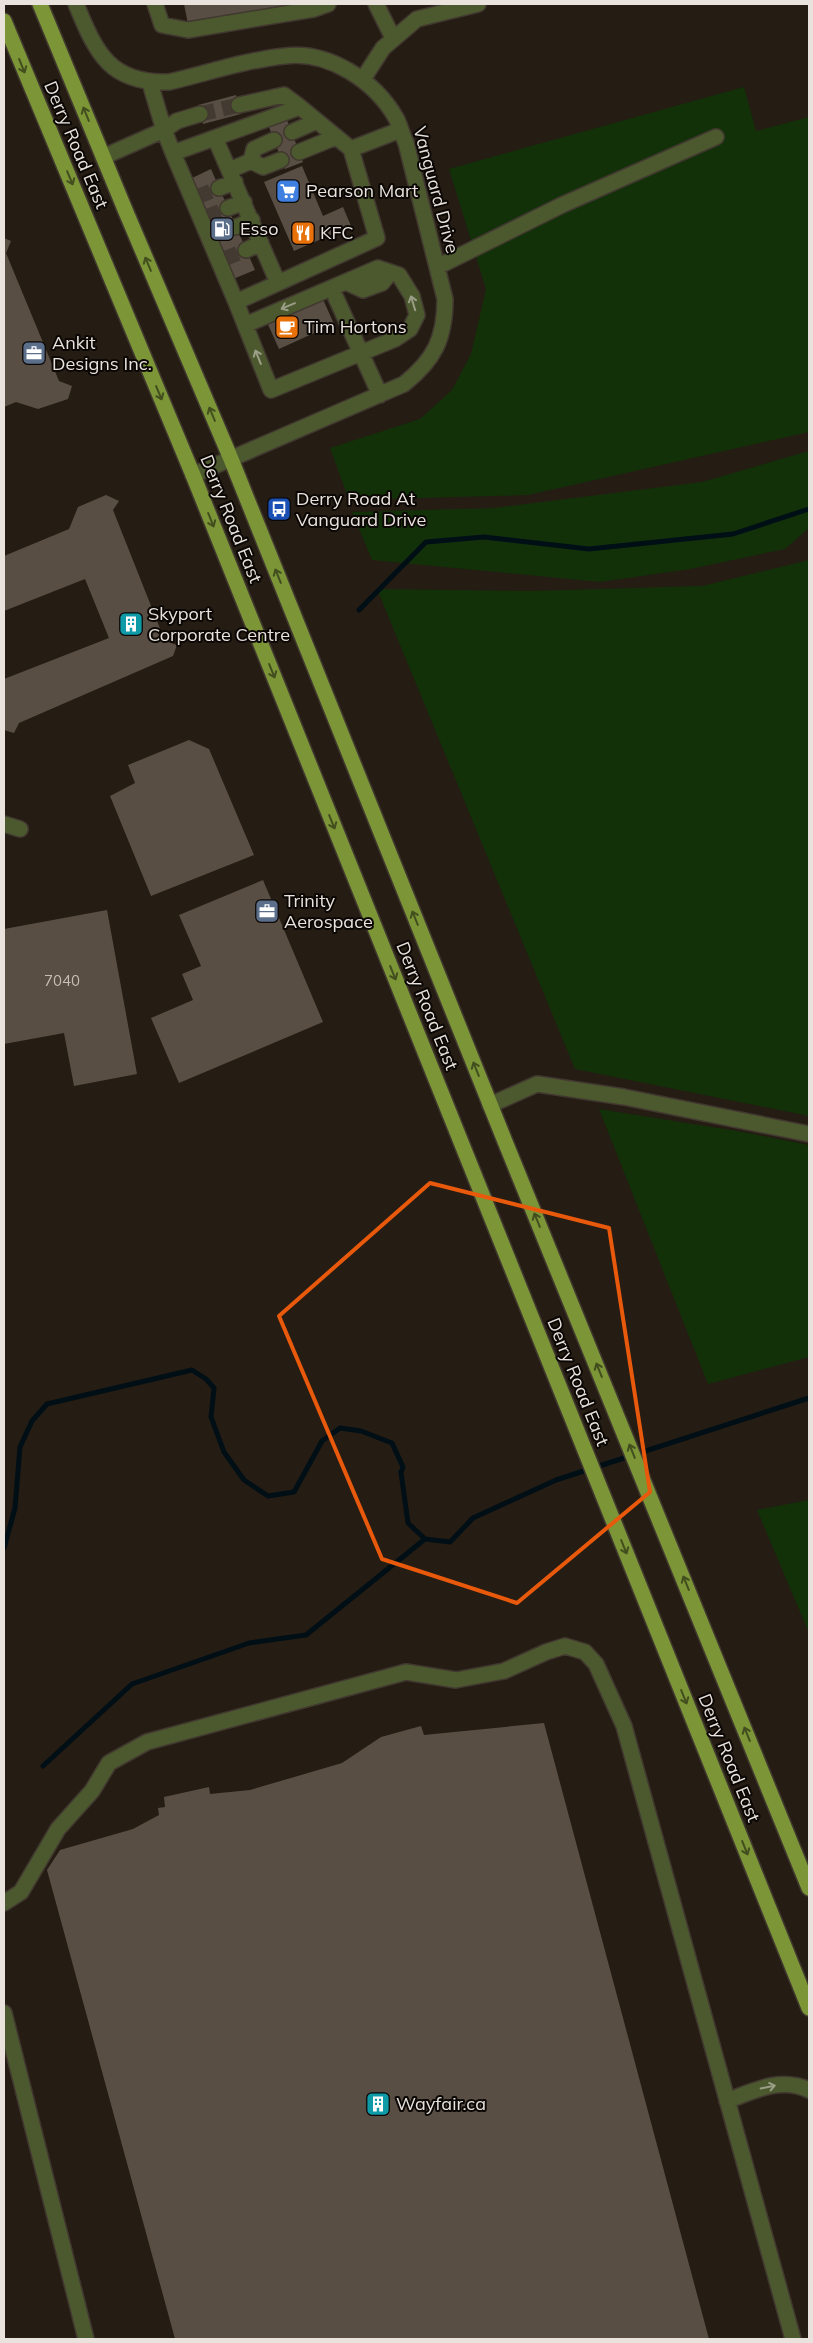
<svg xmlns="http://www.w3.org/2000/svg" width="813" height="2343" font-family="Mulish,sans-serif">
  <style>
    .green { fill: #123109 }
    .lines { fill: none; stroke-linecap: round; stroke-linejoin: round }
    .stream { stroke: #000f16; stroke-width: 5 }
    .building { fill: #594e44 }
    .minor-tunnel { stroke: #433a31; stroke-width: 15; stroke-dasharray: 15 8; stroke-linecap: butt }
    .minor-casing { stroke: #41382f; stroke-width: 18 }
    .major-casing { stroke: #41382f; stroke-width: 18 }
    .minor { stroke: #4c592f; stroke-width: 15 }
    .major { stroke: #7b9537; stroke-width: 15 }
    .oneway { stroke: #434e1e }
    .oneway2 { stroke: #9b9e86 }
    .marked { fill: none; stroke: #e8590c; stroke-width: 4; stroke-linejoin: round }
    .labels { text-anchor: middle; stroke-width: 4; stroke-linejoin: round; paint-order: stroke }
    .number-label { font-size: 15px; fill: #c6beb7 }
    .street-label { font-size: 18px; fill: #eae3dd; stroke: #0b0705 }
    .poi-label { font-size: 18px; fill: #eae3dd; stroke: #0b0705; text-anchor: start }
  </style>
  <rect width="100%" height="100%" fill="#251c13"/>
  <path class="green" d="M744,87l12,44 53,-14v315l-281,63 -179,5 -19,-52 90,-29 32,-29 19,-36 15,-65 -37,-120z
    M809,451v77l-24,21 -95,20 -90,13 -228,-22 -20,-48 143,-4 207,-26z
    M809,560v556l-234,-47 -198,-480 155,2 170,-5z
    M599,1109l144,23 66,13v212l-101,27z
    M809,1500v133l-52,-123z"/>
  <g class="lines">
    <path class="stream" d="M359,610l67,-68 58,-5 105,12 144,-15 76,-25
      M4,1548l11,-40 5,-61 12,-26 15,-17 145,-34 14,9 8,9 -3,29 13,35 20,28 24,16 26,-4 28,-51 18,-13 21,3 31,12 11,24 -2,5 7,51 17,16 25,3 23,-24 83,-38 253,-82
      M43,1766l89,-82 117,-41 57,-8 119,-96"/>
  </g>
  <path class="building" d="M184,4h115v1l-111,19z
    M236,95l5,19 -38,10 -5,-19z
    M287,120l16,42 -18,7 -16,-42z
    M302,166l21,50 20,-9 8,19 -57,25 -30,-69z
    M211,169l44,101 -22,9 -43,-100z
    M4,238l7,3 -5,12 53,128 13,5 -4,13 -30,10 -22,-7 -12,5z
    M321,295l13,29 -55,25 -13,-29z
    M106,495l13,6 -6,9 52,131 12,4 -4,11 -154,67 -5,10 -10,-3v-51l105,-41 -24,-59 -81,32v-55l65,-27 9,-22z
    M189,740l20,9 45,106 -103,41 -41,-100 25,-13 -7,-18z
    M263,880l60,142 -144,61 -28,-65 42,-18 -11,-26 19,-8 -22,-51z
    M107,910l30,164 -63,12 -10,-53 -60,11v-115z
    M544,1723l165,616h-534l-128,-469 13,-20 73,-21 26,-14 -1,-7 7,-1 -1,-10 45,-10 1,7 40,-4 92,-27 39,-26 40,-11 3,9z"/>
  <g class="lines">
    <path class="minor-tunnel" d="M200,114l39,-9
      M197,197l22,-9
      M206,217l22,-9
      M214,236l22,-9
      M224,259l22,-9"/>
    <g class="minor-casing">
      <path id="minor" d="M76,4c20,49 34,80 93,78 38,-9 77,-22 116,-26 43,-6 90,25 111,62 4,7 6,17 10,25l39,156c0,40 -11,61 -41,85l-211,91
        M155,4l7,21 26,5 126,-21 14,-5
        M376,4l17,34
        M363,79l20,-31 34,-29 61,-15
        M239,105l45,-10 16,12
        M200,114l-23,7 -13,9 9,23 127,-46 51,42 49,-19
        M292,132l25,-11
        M215,138l63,145 99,-45 -26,-89
        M299,152l37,-15
        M173,153l63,149 42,-19
        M103,157l61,-27 -14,-47
        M251,161l3,-12 20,-9
        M230,170l21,-9 12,6 18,-7
        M219,188l16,-6
        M228,208l16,-6
        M236,227l16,-7
        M246,250l15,-7
        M437,267l125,-62 154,-68
        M346,282l17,8 19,-7 8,-10
        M336,298l44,97
        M236,302l35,88 124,-51 15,-10 7,-14 -5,-19 -13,-21 -21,-7 -133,57
        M4,824l16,5
        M490,1105l47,-21 87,13 185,37
        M4,1903l17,-11 37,-63 34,-38 17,-28 38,-21 259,-70 50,8 48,-9 42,-19 19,-6 20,6 11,12 28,62 169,613
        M4,2013l82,326
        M727,2101c28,-11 54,-24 82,-11"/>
    </g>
    <g class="major-casing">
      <path id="major" d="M40,4l86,208 105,247 273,680 305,749
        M4,21l189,454 616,1533"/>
    </g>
    <use href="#minor" class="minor"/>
    <use href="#major" class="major"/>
  </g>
  <defs><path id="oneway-shaft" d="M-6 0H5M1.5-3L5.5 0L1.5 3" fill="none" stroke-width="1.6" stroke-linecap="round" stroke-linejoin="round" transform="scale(1.25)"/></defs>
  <g class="oneway">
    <use href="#oneway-shaft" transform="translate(22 66) rotate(68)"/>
    <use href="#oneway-shaft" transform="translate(86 114) rotate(-112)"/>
    <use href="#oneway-shaft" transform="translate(70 178) rotate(67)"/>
    <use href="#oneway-shaft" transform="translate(148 264) rotate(-113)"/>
    <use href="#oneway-shaft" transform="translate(159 393) rotate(67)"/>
    <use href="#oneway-shaft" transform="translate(212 414) rotate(-113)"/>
    <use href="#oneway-shaft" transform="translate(211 520) rotate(68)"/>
    <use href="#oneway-shaft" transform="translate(278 576) rotate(-112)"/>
    <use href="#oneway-shaft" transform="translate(272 671) rotate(68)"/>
    <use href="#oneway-shaft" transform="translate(332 822) rotate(68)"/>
    <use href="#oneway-shaft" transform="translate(415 918) rotate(-112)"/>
    <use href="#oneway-shaft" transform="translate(393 973) rotate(68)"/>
    <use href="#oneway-shaft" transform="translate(476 1069) rotate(-112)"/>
    <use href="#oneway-shaft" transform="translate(537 1220) rotate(-112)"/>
    <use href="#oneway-shaft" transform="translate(599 1370) rotate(-112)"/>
    <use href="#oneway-shaft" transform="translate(632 1451) rotate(-112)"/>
    <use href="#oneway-shaft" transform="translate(624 1547) rotate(68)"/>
    <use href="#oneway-shaft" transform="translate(686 1583) rotate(-112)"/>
    <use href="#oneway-shaft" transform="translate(684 1697) rotate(68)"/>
    <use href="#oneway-shaft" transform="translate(747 1734) rotate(-112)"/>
    <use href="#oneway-shaft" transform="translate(745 1848) rotate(68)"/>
  </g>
  <g class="oneway2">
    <use href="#oneway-shaft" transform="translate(413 303) rotate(-107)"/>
    <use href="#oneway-shaft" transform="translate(288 306) rotate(157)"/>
    <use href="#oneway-shaft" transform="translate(258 357) rotate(-112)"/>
    <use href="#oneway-shaft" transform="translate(768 2087) rotate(-11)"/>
  </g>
  <path class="marked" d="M430,1183l179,45 41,264 -133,111 -135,-44 -103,-243z"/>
  <defs>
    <g id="supermarket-square" transform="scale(1.25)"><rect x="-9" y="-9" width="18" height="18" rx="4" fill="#3f7fe0" stroke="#0b0705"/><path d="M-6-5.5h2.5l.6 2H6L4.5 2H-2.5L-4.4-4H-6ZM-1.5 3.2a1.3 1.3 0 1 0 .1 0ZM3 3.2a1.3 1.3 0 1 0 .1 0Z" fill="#fff"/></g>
    <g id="fuel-square" transform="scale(1.25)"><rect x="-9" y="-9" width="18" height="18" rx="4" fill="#5c6f8a" stroke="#0b0705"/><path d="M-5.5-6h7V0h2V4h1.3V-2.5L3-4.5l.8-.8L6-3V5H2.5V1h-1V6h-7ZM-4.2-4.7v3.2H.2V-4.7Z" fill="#fff"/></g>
    <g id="restaurant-square" transform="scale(1.25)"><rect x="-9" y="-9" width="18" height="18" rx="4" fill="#e8710a" stroke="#0b0705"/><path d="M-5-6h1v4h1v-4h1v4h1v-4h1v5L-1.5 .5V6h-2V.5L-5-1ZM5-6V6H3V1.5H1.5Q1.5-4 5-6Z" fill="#fff"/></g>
    <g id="cafe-square" transform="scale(1.25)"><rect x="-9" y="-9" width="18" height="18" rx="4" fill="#e8710a" stroke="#0b0705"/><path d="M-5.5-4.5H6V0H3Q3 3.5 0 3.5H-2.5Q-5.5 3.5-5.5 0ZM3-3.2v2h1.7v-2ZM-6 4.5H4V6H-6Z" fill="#fff"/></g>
    <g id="office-square" transform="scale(1.25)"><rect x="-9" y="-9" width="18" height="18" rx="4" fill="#5c6f8a" stroke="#0b0705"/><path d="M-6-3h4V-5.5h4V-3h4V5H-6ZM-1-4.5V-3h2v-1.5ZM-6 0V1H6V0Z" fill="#fff"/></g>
    <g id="bus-square" transform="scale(1.25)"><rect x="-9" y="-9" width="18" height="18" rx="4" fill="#1a4fb4" stroke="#0b0705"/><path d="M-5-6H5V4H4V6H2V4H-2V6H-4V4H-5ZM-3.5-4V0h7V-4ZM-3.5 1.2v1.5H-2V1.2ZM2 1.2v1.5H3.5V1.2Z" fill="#fff"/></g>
    <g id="building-square" transform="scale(1.25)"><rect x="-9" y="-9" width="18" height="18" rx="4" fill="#0f9aa8" stroke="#0b0705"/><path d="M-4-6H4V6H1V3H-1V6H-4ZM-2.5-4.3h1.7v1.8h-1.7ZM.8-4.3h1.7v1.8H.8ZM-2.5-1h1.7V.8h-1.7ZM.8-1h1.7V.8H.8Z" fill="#fff"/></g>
  </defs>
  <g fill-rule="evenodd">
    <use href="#supermarket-square" x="288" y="191"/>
    <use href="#fuel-square" x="222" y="229"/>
    <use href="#restaurant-square" x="303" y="233"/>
    <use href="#cafe-square" x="287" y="327"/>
    <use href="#office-square" x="34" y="353"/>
    <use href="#bus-square" x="279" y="509"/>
    <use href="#building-square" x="131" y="624"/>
    <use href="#office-square" x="267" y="911"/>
    <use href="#building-square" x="378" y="2104"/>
  </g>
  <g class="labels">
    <g class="number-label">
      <text x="62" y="986">7040</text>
    </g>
    <g class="street-label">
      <text transform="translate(76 145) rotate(67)" y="6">Derry Road East</text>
      <text transform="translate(436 190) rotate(75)" y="6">Vanguard Drive</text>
      <text transform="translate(231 519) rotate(68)" y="6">Derry Road East</text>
      <text transform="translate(427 1006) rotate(68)" y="6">Derry Road East</text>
      <text transform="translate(578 1382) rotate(68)" y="6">Derry Road East</text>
      <text transform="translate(729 1758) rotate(68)" y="6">Derry Road East</text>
    </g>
    <g class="poi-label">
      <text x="306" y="197">Pearson Mart</text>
      <text x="240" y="235">Esso</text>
      <text x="320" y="239">KFC</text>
      <text x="304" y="333">Tim Hortons</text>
      <text x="52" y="349">Ankit<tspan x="52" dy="21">Designs Inc.</tspan></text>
      <text x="296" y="505">Derry Road At<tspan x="296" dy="21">Vanguard Drive</tspan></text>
      <text x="148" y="620">Skyport<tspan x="148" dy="21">Corporate Centre</tspan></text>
      <text x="284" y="907">Trinity<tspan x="284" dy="21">Aerospace</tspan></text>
      <text x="396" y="2110">Wayfair.ca</text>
    </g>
  </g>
  <rect width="813" height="2343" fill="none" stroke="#eae3dd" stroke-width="10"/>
</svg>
